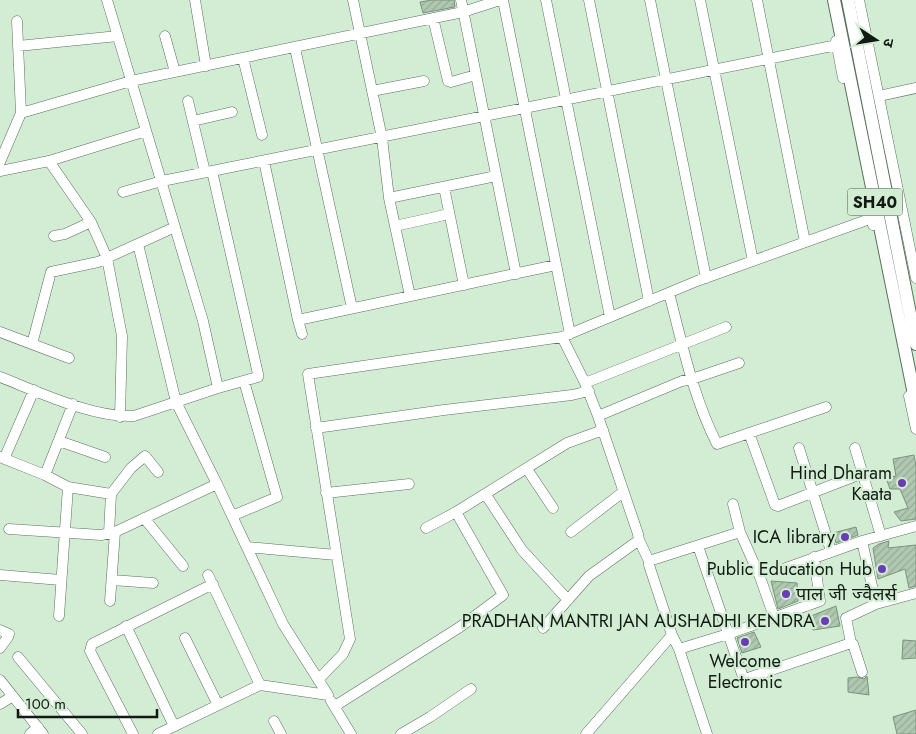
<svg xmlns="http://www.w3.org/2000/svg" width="916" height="734" font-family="Jost,'Noto Sans Devanagari',sans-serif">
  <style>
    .building { fill: url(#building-hatch); stroke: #7b927c }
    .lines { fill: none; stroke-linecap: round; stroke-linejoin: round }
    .minor-casing { stroke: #5a715c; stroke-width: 11 }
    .major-casing { stroke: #5a715c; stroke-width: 14 }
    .minor { stroke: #fff; stroke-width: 10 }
    .major { stroke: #fff; stroke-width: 12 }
    .poi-dot { fill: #6a3db4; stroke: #d3edd4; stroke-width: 2 }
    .labels { text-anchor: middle; stroke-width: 4.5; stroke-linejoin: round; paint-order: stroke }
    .shield { fill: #d3edd4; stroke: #4c5a4d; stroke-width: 1 }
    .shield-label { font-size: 16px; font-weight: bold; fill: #121b13 }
    .poi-label { font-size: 18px; fill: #121b13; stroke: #d3edd4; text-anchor: end }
  </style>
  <defs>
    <pattern id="building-hatch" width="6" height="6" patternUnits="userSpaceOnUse" patternTransform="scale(1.25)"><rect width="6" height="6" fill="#afc8b1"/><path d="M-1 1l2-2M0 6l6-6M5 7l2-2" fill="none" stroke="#96ab97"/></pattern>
  </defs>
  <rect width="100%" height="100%" fill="#d3edd4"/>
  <path class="building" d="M432,0h22l1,7 -32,6 -3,-11z
    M914,455l2,11v53l-15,2 -7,-9 14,-4 -8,-19h-10l-4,-11 10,-2 -3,-17z
    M856,527l2,8 -22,8 -3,-10z
    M889,541l-1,7 28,-3v41l-7,2 -4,-19 -27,10 -5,-31 6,-4z
    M771,581l26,2 1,18 -20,8z
    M836,606l4,20 -27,4 -2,-14z
    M754,632l7,15 -19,6 -5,-15z
    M903,640l13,1v17l-14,1z
    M867,676l2,19 -21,-3v-14l9,-1 7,2z
    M916,710v24h-19l-4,-17z"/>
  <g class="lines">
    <g class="minor-casing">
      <path id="minor" d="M107,0l96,321 15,67
        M195,0l11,66
        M353,0l29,138 7,60 21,98
        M461,0l55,274
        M503,0l67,334
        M546,0l64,317
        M589,0l60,301
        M650,0l56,278
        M700,0l53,261
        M757,0l48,242
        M859,0l57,278
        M433,18l15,63 3,1 25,-7
        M165,36l10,36
        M836,41l7,37
        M18,46l100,-10
        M295,48l57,260
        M243,58l19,77
        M372,91l52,-10
        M879,96l37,-8
        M188,101l17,71
        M21,113l110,-32 332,-69 37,-12
        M193,121l39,-9
        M49,161l42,61 16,36 15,78 -2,81
        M264,161l34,159 258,-55
        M0,162l21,-49 -4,-92
        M0,171l49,-10 97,-30
        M444,187l20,98
        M123,192l39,-11 675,-136
        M867,193l6,32
        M389,198l107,-22
        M395,226l54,-12
        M54,236l11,-2 26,-12
        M669,293c13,50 24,104 48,151l109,-37
        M298,320l4,14
        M0,332l69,26
        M562,337l23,46 13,33 40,118 1,6 10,21v4l23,70 7,14 28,85
        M32,344l19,-72 47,-10 77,-35
        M0,377c39,15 93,41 134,39l84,-28 40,-11v-3l-46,-203
        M585,383l141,-56
        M909,396l7,33
        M598,416l84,-35 10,-2 47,-16
        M316,428l128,-18 128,-15 17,-4
        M749,433l26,72 3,1 85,-33
        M59,441l46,16
        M799,448l32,103
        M855,448l26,88
        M0,457l45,18 23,12 43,7
        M4,459l30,-69
        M527,469l26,39
        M45,475l28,-71
        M326,493l83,-9
        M486,495l36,55 46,50
        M733,504l7,28 20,45 14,40
        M232,516l45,-19 -33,-116
        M144,518l39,48
        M426,528l30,-16
        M9,529l92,6 14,-3 102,-48 -41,-82 -38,-158
        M571,532l52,-40
        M109,533l2,-39 20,-26 14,-12 13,16
        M862,541l14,63
        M698,546l45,131 2,2 106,-36
        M247,547l89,8
        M649,561l91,-29
        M786,568l76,-27 54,-15
        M0,575l61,5
        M208,575l52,110
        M112,580l41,3
        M110,601l5,-69
        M59,616l9,-129
        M126,626l48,100
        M543,628l46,-52 50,-36
        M0,630l9,4 -1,3 -8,11
        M185,638l33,67
        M679,649l49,-15 92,-33 -6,-44
        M18,657l64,77
        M862,672l-9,-28 -2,-1 -5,-25 30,-14 40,-11
        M0,680l43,54
        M318,680l25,-26 7,-15 -42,-265 254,-37 135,-56 181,-65
        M331,701l20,33
        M0,704l13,-8
        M335,706l125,-79 43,-32 -47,-83 111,-69 36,-13
        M274,721l7,13
        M30,734l8,-7
        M133,734l-43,-83 2,-7 121,-60
        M158,734l102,-49 68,10 -45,-71 -66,-140
        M401,734l29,-17 41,-28
        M586,734l86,-99"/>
    </g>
    <g class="major-casing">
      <path id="major" d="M834,0l82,404
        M848,0l68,344"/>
    </g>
    <use href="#minor" class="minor"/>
    <use href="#major" class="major"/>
  </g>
  <g class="poi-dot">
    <circle cx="902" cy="483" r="5"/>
    <circle cx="845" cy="537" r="5"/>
    <circle cx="882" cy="569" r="5"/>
    <circle cx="786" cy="594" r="5"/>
    <circle cx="825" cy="621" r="5"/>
    <circle cx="745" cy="642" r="5"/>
  </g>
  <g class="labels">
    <rect class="shield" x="847.5" y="188.5" width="55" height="27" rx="4"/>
    <g class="shield-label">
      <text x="875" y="208">SH40</text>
    </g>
    <g class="poi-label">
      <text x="892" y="479">Hind Dharam<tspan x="892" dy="21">Kaata</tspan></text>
      <text x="835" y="543">ICA library</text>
      <text x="872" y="575">Public Education Hub</text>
      <text x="796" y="600" text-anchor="start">पाल जी ज्वैलर्स</text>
      <text x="815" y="627">PRADHAN MANTRI JAN AUSHADHI KENDRA</text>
      <text x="745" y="667" text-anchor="middle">Welcome<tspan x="745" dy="21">Electronic</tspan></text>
    </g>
  </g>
  <g transform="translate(876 40) rotate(102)" stroke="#d3edd4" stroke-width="4" paint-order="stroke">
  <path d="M0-4L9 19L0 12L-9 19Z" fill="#121b13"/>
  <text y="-8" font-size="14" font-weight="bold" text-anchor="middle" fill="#121b13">उ</text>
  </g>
  <path d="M18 709v8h139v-8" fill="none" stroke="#121b13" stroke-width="2.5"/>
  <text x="25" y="709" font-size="15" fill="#121b13" stroke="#d3edd4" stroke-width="4" paint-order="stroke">100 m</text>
</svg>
